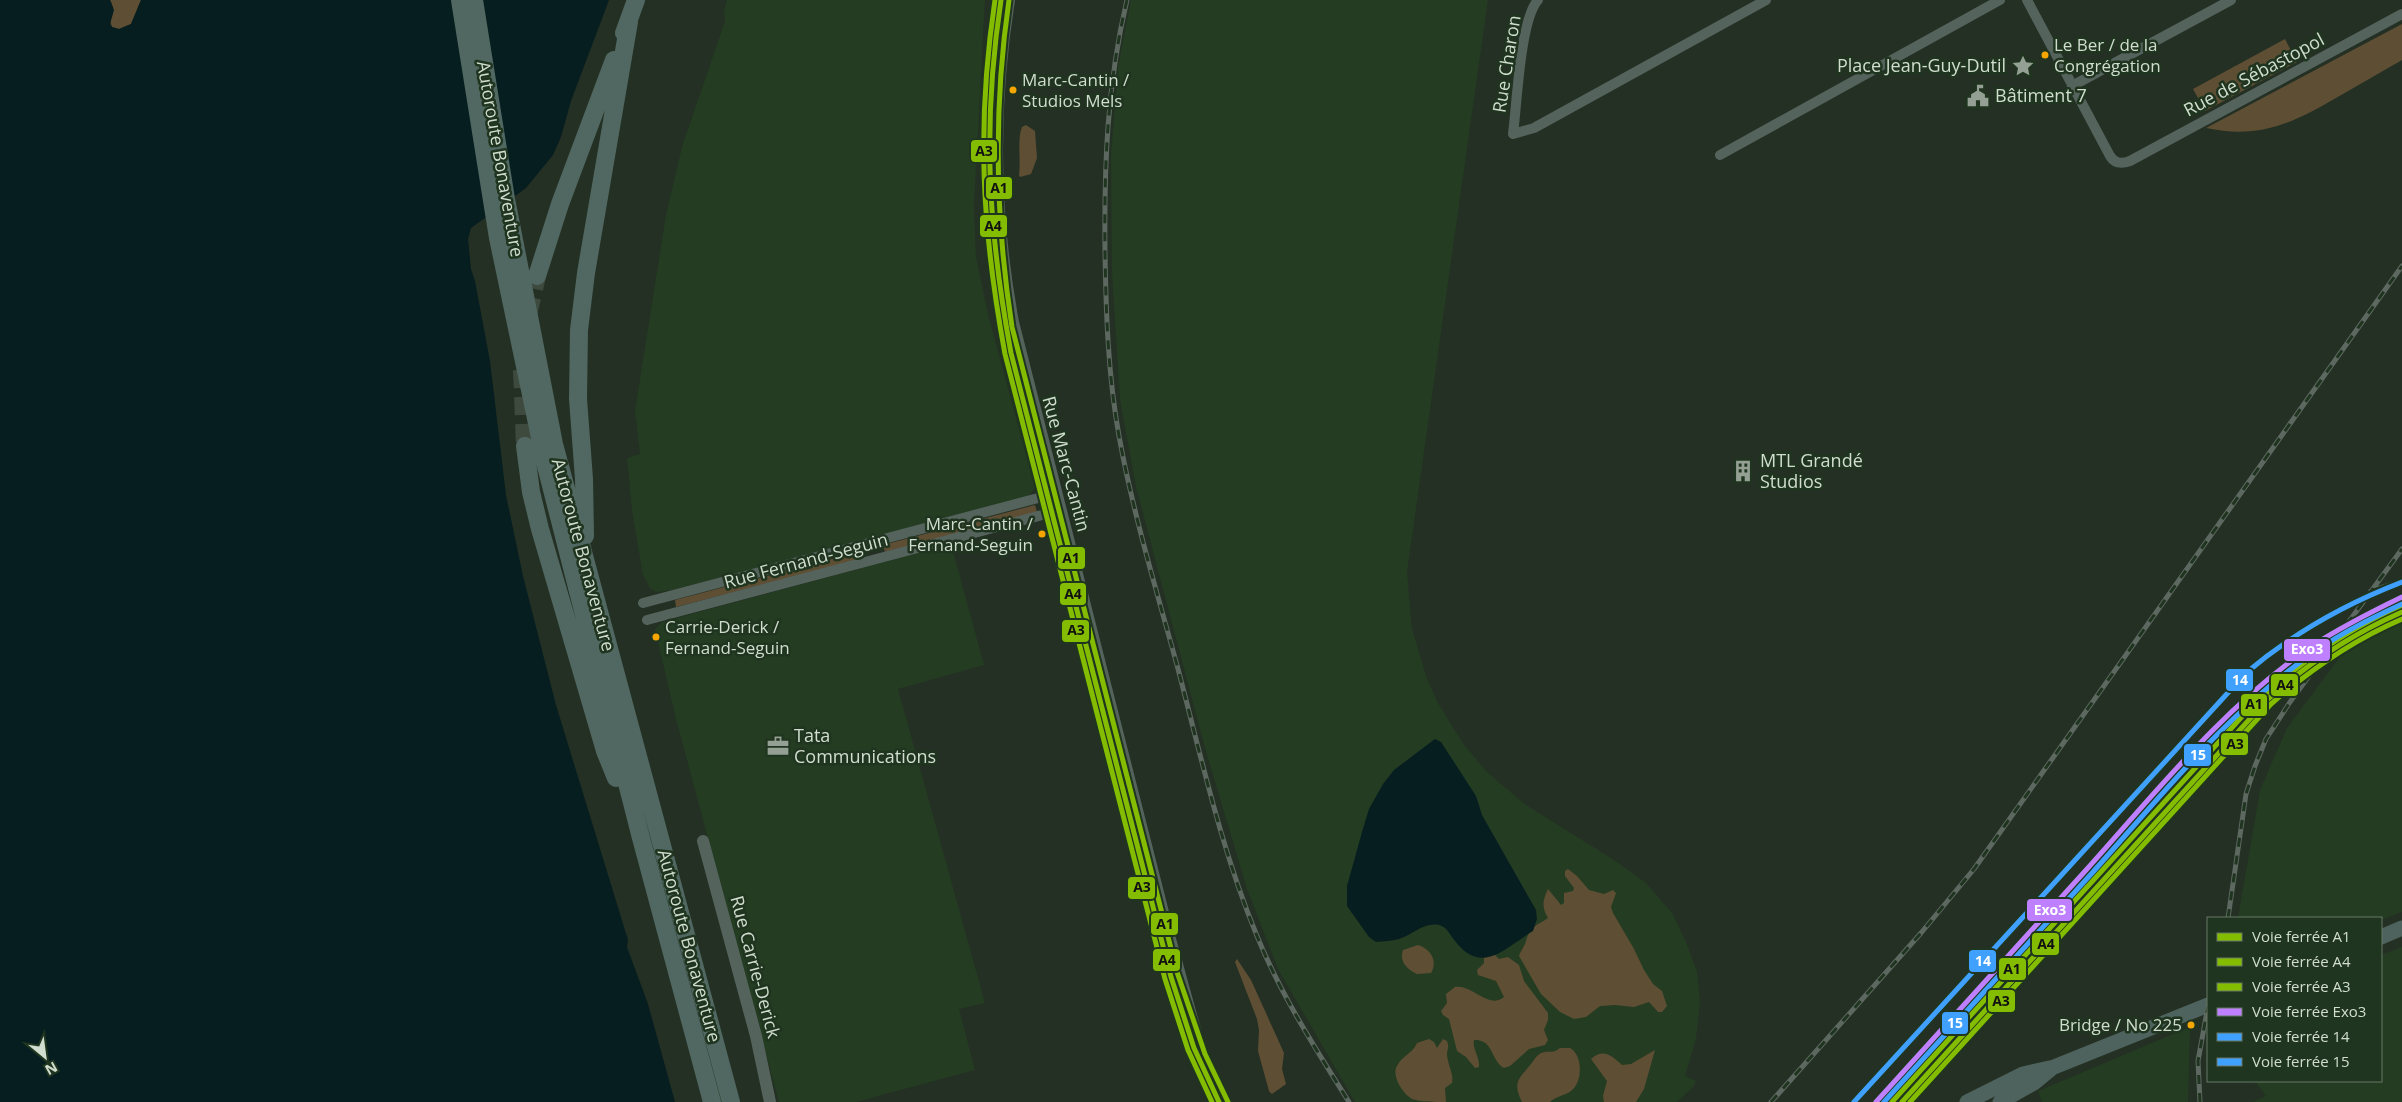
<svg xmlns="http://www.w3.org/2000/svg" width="2402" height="1102" font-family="'Open Sans',sans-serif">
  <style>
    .built { fill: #243c22 }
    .green { fill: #5e4f34 }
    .water { fill: #061e20 }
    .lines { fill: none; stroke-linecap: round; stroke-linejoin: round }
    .motorway-tunnel { stroke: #3e4a3e; stroke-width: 18; stroke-dasharray: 18 9; stroke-linecap: butt }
    .minor { stroke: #55635d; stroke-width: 10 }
    .tertiary { stroke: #55635d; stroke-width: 12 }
    .primary { stroke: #4e635d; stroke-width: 15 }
    .motorway { stroke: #506861; stroke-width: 18 }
    .rail-casing { stroke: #5d6861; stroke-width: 5 }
    .rail { stroke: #20351f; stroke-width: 3; stroke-dasharray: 9; stroke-linecap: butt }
    .rail-1-casing { stroke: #20351f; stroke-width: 9 }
    .rail-2-casing { stroke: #20351f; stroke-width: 9 }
    .rail-3-casing { stroke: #20351f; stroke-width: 9 }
    .rail-4-casing { stroke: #20351f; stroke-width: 9 }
    .rail-5-casing { stroke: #20351f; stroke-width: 9 }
    .rail-6-casing { stroke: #20351f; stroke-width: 9 }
    .rail-1 { stroke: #84bd00; stroke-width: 5 }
    .rail-2 { stroke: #84bd00; stroke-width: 5 }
    .rail-3 { stroke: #84bd00; stroke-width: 5 }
    .rail-4 { stroke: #bf80ff; stroke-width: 5 }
    .rail-5 { stroke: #40a0fd; stroke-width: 5 }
    .rail-6 { stroke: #40a0fd; stroke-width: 5 }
    .bus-dot { fill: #f7a600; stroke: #20351f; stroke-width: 2 }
    .labels { text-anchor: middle; stroke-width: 5; stroke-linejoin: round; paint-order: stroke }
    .bus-label { font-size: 17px; fill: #d0ddcf; stroke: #20351f; text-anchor: start }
    .street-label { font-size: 18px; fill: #d0ddcf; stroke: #20351f }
    .poi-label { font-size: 18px; fill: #d0ddcf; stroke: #20351f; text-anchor: start }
    .line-badge { stroke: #20351f; stroke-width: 2 }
    .badge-label { font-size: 14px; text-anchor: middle; font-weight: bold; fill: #fff }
    .pale-badge-label { font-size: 14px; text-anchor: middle; font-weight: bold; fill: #111 }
  </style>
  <rect width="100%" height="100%" fill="#243024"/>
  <path class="built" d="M727,0h258l-11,206 2,51 12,57 47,174 -6,8 -356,94 -17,2 -6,-4 -7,-13 -11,-65 -5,-52 13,-4 -5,-43 31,-196 16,-68 43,-126 -1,-10z
    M1131,0h357l-81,572 5,57 15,50 11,24 26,42 24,28 38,32 85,53 34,24 27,31 14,29 11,30 3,30 -4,37 -11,37 11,5 -2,5 -17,16h-322l-77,-133 -31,-80 -42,-141 -69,-261 -16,-87 -8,-127 -1,-118 7,-88z
    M951,544l33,121 -86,24 87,314 -26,6 16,61 -119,32h-77l-103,-383 -21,-90 7,-7z
    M2402,620v292l-21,8v-2h-143l22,-128 27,-62 55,-74 19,-16z
    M2402,947v155h-149l13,-6 -11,-15h126v-126z
    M2190,1027l-2,75h-146l-4,-11z"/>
  <path class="green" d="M110,0h31l-10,24 -12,5 -7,-2 -2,-7c4,-7 4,-13 0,-20z
    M2402,24v36c-22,13 -44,25 -66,38 -45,26 -77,41 -130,30z
    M2285,39l12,23 -92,49 -12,-22z
    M1026,125l9,6 2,27 -6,16 -11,3 -1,-2c2,-15 -2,-36 3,-48z
    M1035,505l2,7 -152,40 -2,-7z
    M859,552l2,7 -185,48 -1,-7z
    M1568,869l9,7 12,14 15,4 9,-4 3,3 -5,14 2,6 21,36 10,21 9,14 9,7 5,15 -5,6h-4l-9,-10 -15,5 -19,-2 -15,1 -14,11 -12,2 -14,-7 -19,-18 -22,-38c2,-6 6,-10 7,-15 5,-16 9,-14 22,-23 -6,-10 -6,-17 0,-29l13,16 3,-2v-10l9,-2 1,-3 -9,-12v-5z
    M1418,945c13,4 20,16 13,28l-14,1c-10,-5 -18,-12 -14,-24z
    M1494,954l5,5 9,-2 11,8 5,16 24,32v7l-4,10 4,10 -3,5 -16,4 -19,17 -6,2c-14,-8 -10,-29 -30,-28 -2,9 6,17 5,27l-4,1 -9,-11 -9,-6 -8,-32 -6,-4 -2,-4 6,-8 -1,-9 9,-7c18,-3 33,23 49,10l-8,-16 -18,-6 -1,-5 7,-7v-5z
    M1237,959l14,21 33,73 -2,16 4,15 -14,10 -3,-3 -11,-40 1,-21 -2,-11 -22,-57z
    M1429,1039l5,3 3,6 6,-9 4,2c2,5 1,7 0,12 0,11 7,20 5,30l-7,5 1,14c-10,0 -25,0 -34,-3 -9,-5 -21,-23 -15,-33 5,-10 16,-13 20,-23z
    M1560,1048h10c13,7 13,34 1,43 -7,5 -15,5 -21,11h-28c-10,-20 -3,-23 9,-38 3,-4 6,-9 10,-11 8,-3 12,1 19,-5z
    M1655,1050l-11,39 -8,13h-32l-1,-6 4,-15 -16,-22c13,-12 22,-2 31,6l9,-1z"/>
  <path class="water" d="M0,0h110l4,10 -4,14 2,3 7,2 12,-5 10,-24h468l-38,101 -10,36 -8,18 -27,33 -55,40 -3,11 3,30 4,12 15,80 16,134 17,81 33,129 72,235 -1,7 21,57 27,98h-675z
    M1435,739l6,3 35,54 6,19 54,95 1,9 -4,12c-28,17 -51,45 -78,10 -5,-6 -8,-14 -16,-16 -15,-3 -27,10 -40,14 -7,2 -16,2 -23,3l-7,-5 -22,-31v-20l15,-54 7,-23 14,-25 11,-14z"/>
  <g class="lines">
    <path class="motorway-tunnel" d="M528,315l9,-39
      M522,370l3,76"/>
    <path class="minor" d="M1010,0c-17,107 -16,215 4,322l154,606 48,174
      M1538,0c-18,20 -21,104 -25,134l21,-6 232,-128
      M2027,0l83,156c5,8 12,8 20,5l272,-147
      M2072,86l159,-86
      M1720,155l280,-155
      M643,603l414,-110
      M647,620l414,-110"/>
    <path class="tertiary" d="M703,841l53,195 14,66"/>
    <path class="primary" d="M2381,937l21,-9
      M1967,1102l56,-28 31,-7 154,-62
      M2000,1102l34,-19 17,-14"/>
    <path class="motorway" d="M460,0l38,238 48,228 95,372 71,264
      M474,0l32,199 48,245 177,658
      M624,33l12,-33
      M537,276l23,-72 54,-144
      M525,446l6,46 9,37 65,222 11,27
      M585,536l-1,-57 -6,-80 1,-69 7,-57 43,-251"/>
    <g class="rail-casing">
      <path id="rail" d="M1127,0c-20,84 -23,166 -22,252 1,62 3,123 14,184 14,77 37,153 58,229 24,91 44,184 80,271 24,59 58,112 92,166
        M2371,591l31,-10
        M2228,918l18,-124 9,-28 11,-27 24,-37 112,-153
        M1771,1102l150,-169 53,-64 428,-603
        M2200,1102l-2,-41 10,-55"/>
    </g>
    <use href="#rail" class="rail"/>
    <g class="rail-1-casing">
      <path id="rail-1" d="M1009,0c-16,110 -14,217 3,327l165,645 28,82 23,48
        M1892,1102l355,-391c47,-45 96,-80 155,-106"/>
    </g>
    <g class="rail-2-casing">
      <path id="rail-2" d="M1001,0c-19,126 -13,229 10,353l160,624 23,71 25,54
        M1902,1102l365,-402c41,-37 85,-66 135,-88"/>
    </g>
    <g class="rail-3-casing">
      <path id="rail-3" d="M995,0c-19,126 -13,230 10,354l160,625 23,71 24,52
        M1910,1102l361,-398c40,-35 82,-64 131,-85"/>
    </g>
    <g class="rail-4-casing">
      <path id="rail-4" d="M1876,1102c70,-78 141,-155 211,-233 70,-78 138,-164 225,-223 29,-19 59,-34 90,-49"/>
    </g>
    <g class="rail-5-casing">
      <path id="rail-5" d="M1854,1102l392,-429c47,-40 99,-69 156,-91"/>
    </g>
    <g class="rail-6-casing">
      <path id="rail-6" d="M1884,1102c70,-77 139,-154 209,-230 69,-77 136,-162 223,-221 27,-19 56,-33 86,-47"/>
    </g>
    <use href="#rail-1" class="rail-1"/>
    <use href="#rail-2" class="rail-2"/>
    <use href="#rail-3" class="rail-3"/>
    <use href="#rail-4" class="rail-4"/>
    <use href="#rail-5" class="rail-5"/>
    <use href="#rail-6" class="rail-6"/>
  </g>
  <defs>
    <g id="sight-bare" transform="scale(1.725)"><path d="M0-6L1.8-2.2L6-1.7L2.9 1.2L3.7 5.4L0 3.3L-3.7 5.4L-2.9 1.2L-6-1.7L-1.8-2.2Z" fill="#94a093" stroke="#20351f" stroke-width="2.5" paint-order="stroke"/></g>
    <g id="civic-bare" transform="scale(1.725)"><path d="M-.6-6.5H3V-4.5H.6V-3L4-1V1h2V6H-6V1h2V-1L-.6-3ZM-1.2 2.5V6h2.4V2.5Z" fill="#94a093" stroke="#20351f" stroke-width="2.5" paint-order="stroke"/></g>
    <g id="building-bare" transform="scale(1.725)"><path d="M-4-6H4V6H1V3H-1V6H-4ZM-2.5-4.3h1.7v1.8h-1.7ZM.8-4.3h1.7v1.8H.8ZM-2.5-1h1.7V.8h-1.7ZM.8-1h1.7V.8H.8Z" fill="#94a093" stroke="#20351f" stroke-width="2.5" paint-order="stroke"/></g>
    <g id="office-bare" transform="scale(1.725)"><path d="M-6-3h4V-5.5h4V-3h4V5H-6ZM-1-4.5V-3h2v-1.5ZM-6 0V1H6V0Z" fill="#94a093" stroke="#20351f" stroke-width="2.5" paint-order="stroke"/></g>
  </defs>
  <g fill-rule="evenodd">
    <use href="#sight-bare" x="2023" y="66"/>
    <use href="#civic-bare" x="1978" y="96"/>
    <use href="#building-bare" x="1743" y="471"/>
    <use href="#office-bare" x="778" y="746"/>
  </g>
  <g class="bus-dot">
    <circle cx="2045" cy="55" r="4.5"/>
    <circle cx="1013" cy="90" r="4.5"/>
    <circle cx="1042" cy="534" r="4.5"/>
    <circle cx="656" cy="637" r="4.5"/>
    <circle cx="2191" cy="1025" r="4.5"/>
  </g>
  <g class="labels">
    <g class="bus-label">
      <text x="2054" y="51">Le Ber / de la<tspan x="2054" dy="21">Congrégation</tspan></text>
      <text x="1022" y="86">Marc-Cantin /<tspan x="1022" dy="21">Studios Mels</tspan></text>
      <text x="1033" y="530" text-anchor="end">Marc-Cantin /<tspan x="1033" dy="21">Fernand-Seguin</tspan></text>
      <text x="665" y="633">Carrie-Derick /<tspan x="665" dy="21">Fernand-Seguin</tspan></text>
      <text x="2182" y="1031" text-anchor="end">Bridge / No 225</text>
    </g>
    <g class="street-label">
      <text transform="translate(1507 64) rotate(-81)" y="6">Rue Charon</text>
      <text transform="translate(2254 75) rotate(-28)" y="6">Rue de Sébastopol</text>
      <text transform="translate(500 159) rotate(80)" y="6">Autoroute Bonaventure</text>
      <text transform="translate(1066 464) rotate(75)" y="6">Rue Marc-Cantin</text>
      <text transform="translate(583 555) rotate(75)" y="6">Autoroute Bonaventure</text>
      <text transform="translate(806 561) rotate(-15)" y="6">Rue Fernand-Seguin</text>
      <text transform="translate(689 946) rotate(75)" y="6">Autoroute Bonaventure</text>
      <text transform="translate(755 967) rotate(75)" y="6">Rue Carrie-Derick</text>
    </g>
    <g class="poi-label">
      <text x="2006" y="72" text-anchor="end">Place Jean-Guy-Dutil</text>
      <text x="1995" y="102">Bâtiment 7</text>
      <text x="1760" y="467">MTL Grandé<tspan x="1760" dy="21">Studios</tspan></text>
      <text x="794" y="742">Tata<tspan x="794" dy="21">Communications</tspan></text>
    </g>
  </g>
  <g class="line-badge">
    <rect x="970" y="139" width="28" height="24" rx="5" fill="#84bd00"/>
    <rect x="985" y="176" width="28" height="24" rx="5" fill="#84bd00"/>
    <rect x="979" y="214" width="29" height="24" rx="5" fill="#84bd00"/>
    <rect x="1057" y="546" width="29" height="24" rx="5" fill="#84bd00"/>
    <rect x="1059" y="582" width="28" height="24" rx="5" fill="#84bd00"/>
    <rect x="1061" y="619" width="29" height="24" rx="5" fill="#84bd00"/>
    <rect x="2283" y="638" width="48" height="24" rx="5" fill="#bf80ff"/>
    <rect x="2225" y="668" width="29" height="24" rx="5" fill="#40a0fd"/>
    <rect x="2270" y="673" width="29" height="24" rx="5" fill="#84bd00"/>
    <rect x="2240" y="693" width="28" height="24" rx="5" fill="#84bd00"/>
    <rect x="2220" y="732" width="29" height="24" rx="5" fill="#84bd00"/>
    <rect x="2183" y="743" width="29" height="24" rx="5" fill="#40a0fd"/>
    <rect x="1127" y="876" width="29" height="24" rx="5" fill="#84bd00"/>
    <rect x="2026" y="898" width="47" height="24" rx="5" fill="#bf80ff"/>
    <rect x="1150" y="912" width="29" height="24" rx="5" fill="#84bd00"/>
    <rect x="2031" y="932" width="29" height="24" rx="5" fill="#84bd00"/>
    <rect x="1152" y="948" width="29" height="24" rx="5" fill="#84bd00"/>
    <rect x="1968" y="949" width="29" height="24" rx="5" fill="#40a0fd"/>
    <rect x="1998" y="957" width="29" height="24" rx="5" fill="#84bd00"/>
    <rect x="1987" y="989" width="29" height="24" rx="5" fill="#84bd00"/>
    <rect x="1941" y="1011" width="28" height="24" rx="5" fill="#40a0fd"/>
  </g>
  <g class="badge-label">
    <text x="2307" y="654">Exo3</text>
    <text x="2240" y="685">14</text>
    <text x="2198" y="760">15</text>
    <text x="2050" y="915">Exo3</text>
    <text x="1983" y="966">14</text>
    <text x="1955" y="1028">15</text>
  </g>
  <g class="pale-badge-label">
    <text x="984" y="156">A3</text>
    <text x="999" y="193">A1</text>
    <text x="993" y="231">A4</text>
    <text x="1071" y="563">A1</text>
    <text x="1073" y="599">A4</text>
    <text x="1076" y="635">A3</text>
    <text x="2285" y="690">A4</text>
    <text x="2254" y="709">A1</text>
    <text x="2235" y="749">A3</text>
    <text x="1142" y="892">A3</text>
    <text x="1165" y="929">A1</text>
    <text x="2046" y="949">A4</text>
    <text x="1167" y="965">A4</text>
    <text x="2012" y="974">A1</text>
    <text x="2001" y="1006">A3</text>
  </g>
  <rect x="2207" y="917" width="175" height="165" fill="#20351f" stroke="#667865"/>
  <rect x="2217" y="933" width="25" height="8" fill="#84bd00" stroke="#667865"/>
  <text x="2252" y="942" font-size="15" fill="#d0ddcf">Voie ferrée A1</text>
  <rect x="2217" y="958" width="25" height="8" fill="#84bd00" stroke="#667865"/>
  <text x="2252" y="967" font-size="15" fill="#d0ddcf">Voie ferrée A4</text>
  <rect x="2217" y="983" width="25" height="8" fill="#84bd00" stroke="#667865"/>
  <text x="2252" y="992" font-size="15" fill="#d0ddcf">Voie ferrée A3</text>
  <rect x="2217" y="1008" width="25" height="8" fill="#bf80ff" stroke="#667865"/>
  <text x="2252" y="1017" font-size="15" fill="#d0ddcf">Voie ferrée Exo3</text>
  <rect x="2217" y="1033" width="25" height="8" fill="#40a0fd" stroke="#667865"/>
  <text x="2252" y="1042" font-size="15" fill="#d0ddcf">Voie ferrée 14</text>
  <rect x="2217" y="1058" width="25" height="8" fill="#40a0fd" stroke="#667865"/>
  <text x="2252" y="1067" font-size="15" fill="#d0ddcf">Voie ferrée 15</text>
  <g transform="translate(45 1057) rotate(151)" stroke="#20351f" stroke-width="4" paint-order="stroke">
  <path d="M0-4L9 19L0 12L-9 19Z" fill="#d0ddcf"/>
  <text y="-8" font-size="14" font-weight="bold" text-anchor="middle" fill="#d0ddcf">N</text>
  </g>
</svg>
